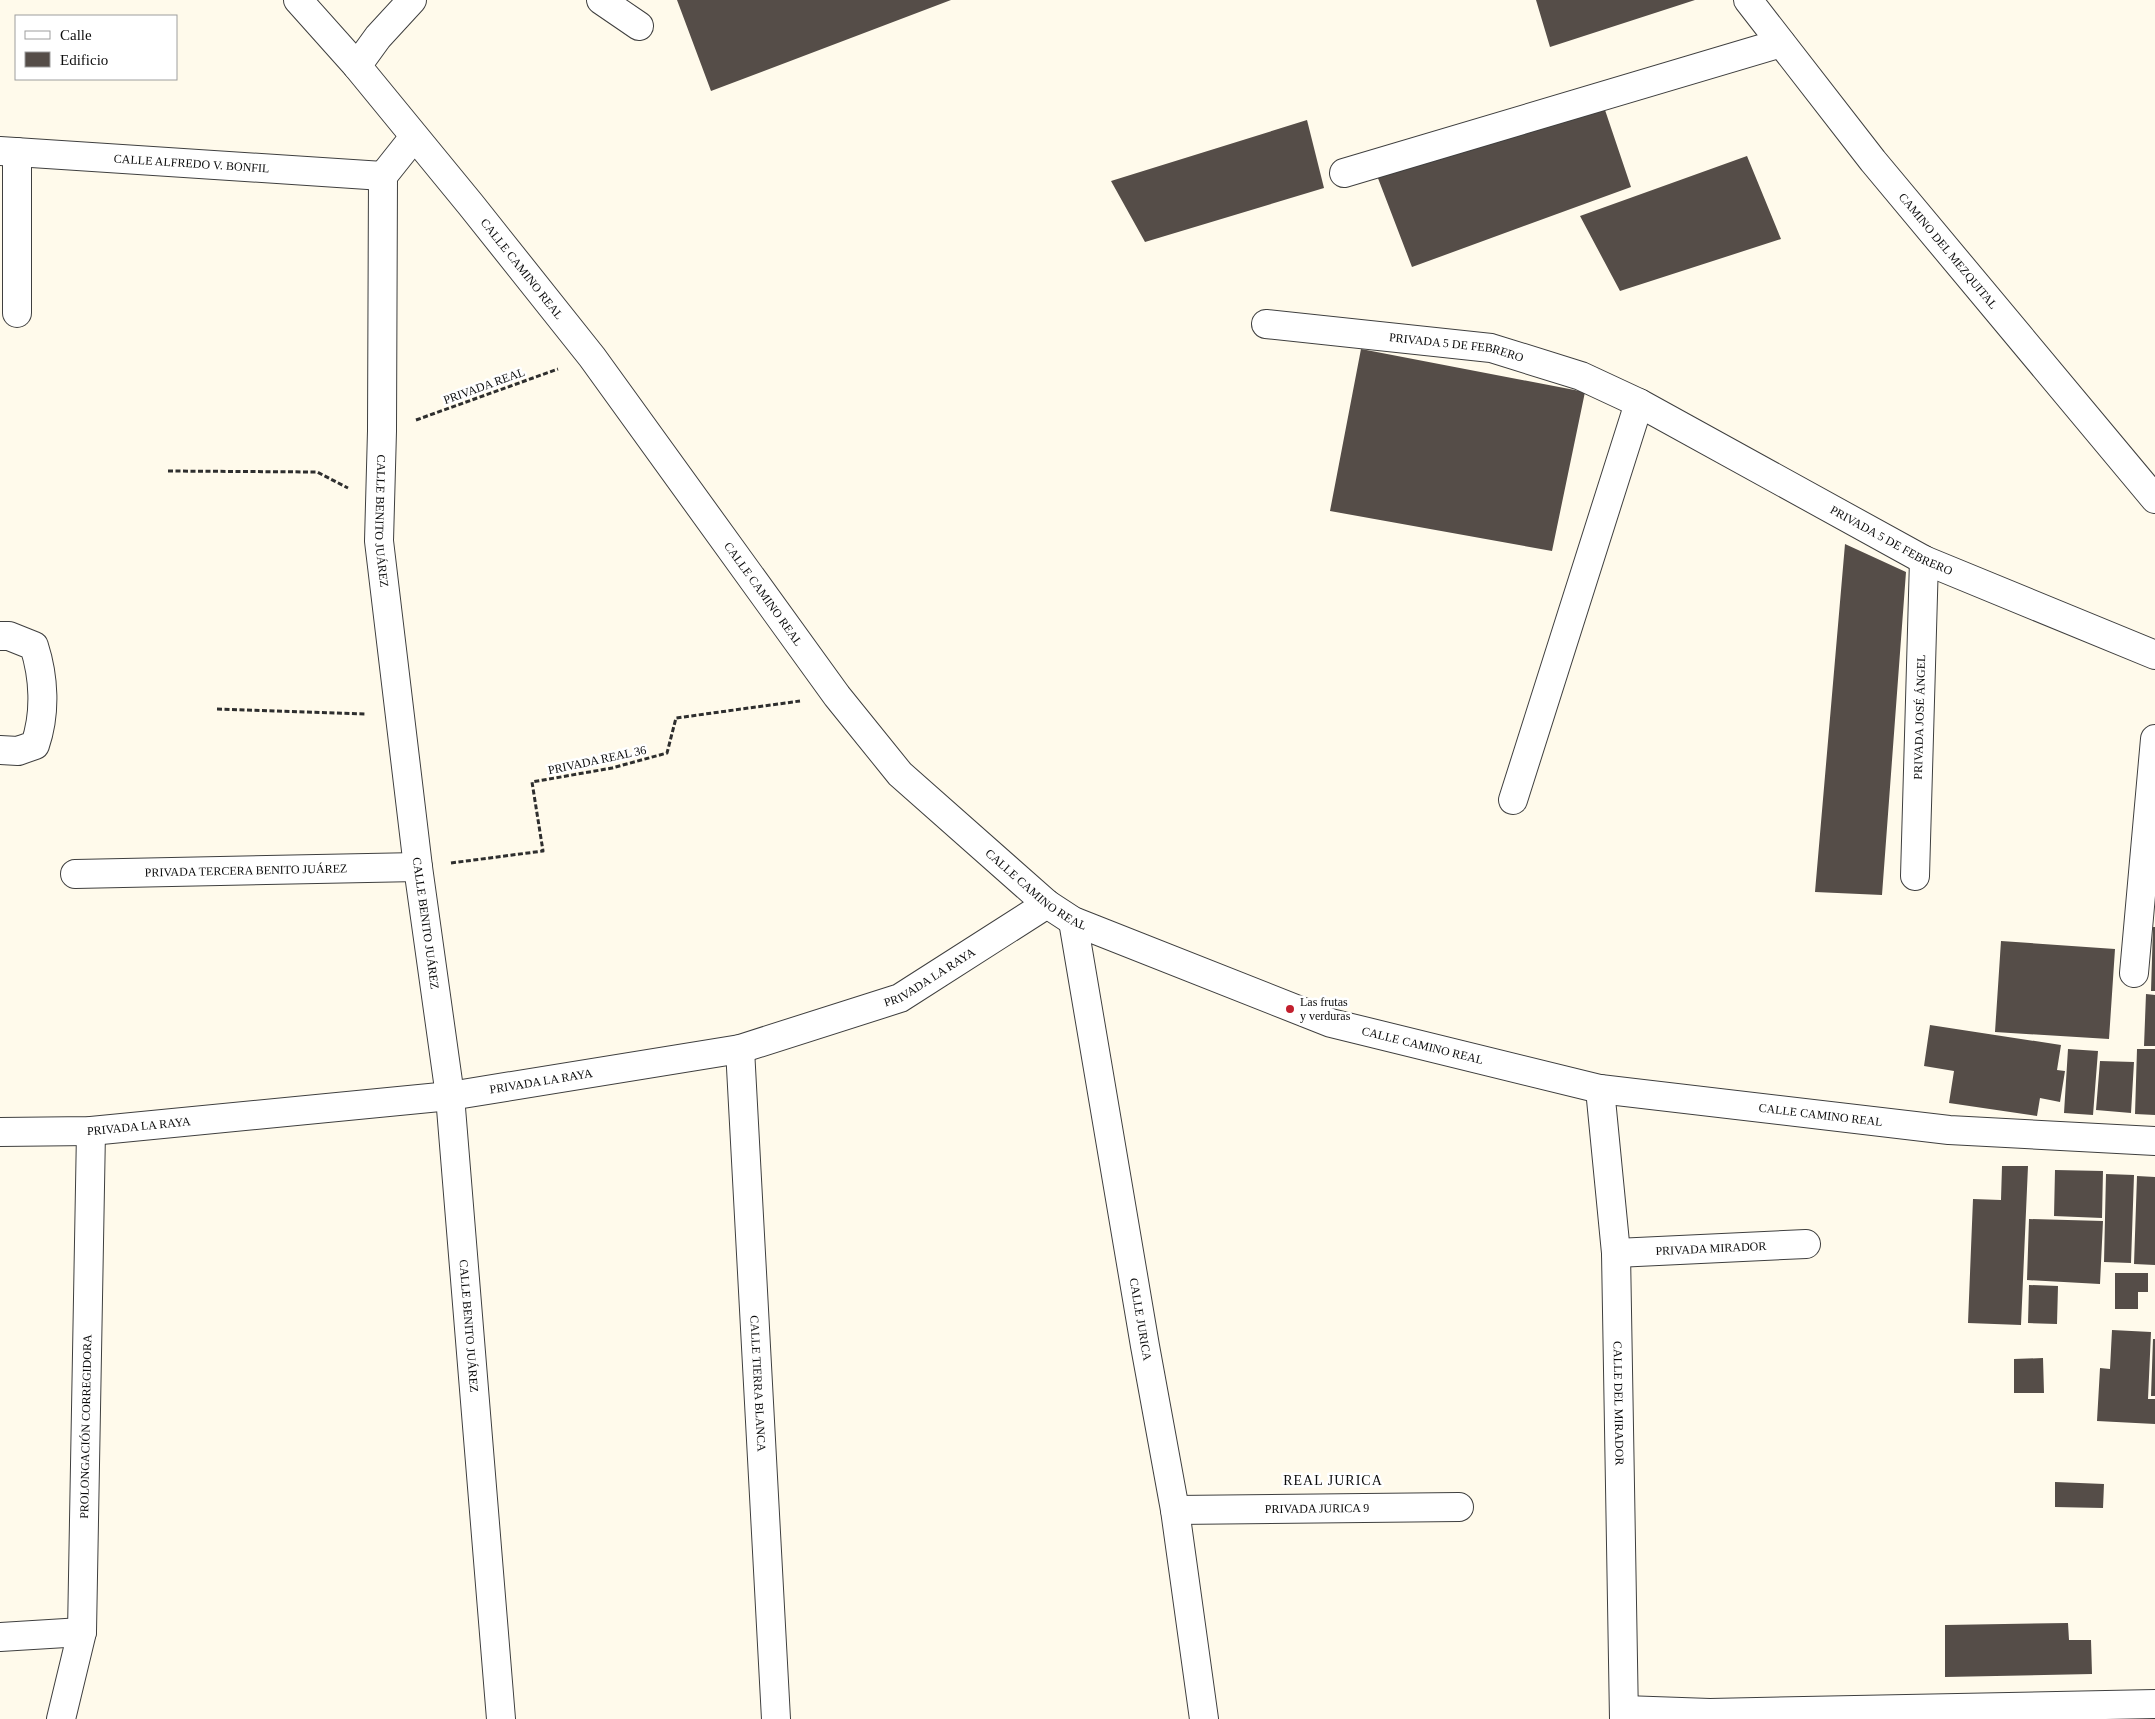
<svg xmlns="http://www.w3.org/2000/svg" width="2155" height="1719" font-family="Georgia,serif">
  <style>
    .building { fill: #554d48 }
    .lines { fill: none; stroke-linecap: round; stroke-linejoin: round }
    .minor-casing { stroke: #3f3f3f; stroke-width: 30 }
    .path { stroke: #2e2e2e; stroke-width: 3; stroke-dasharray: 5 2.5; stroke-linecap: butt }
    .minor { stroke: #fff; stroke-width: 28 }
    .poi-dot { fill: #c21f2e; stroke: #fff; stroke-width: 2 }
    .labels { text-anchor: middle; stroke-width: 5; stroke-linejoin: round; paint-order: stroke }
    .street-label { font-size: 12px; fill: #0c0c0c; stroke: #fff }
    .poi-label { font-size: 12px; fill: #0c0c0c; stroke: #fff; text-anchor: start }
    .neighbourhood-label { font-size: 14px; letter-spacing: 1px; fill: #0c0c0c; stroke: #fff }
  </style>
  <rect width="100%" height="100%" fill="#fffaeb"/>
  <path class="building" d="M677,0h274l-240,91z
    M1536,0h159l-145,47z
    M1604,107l27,80 -219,80 -36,-94z
    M1307,120l17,68 -179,54 -34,-61z
    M1747,156l34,83 -161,52 -40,-75z
    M1361,349l224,43 -33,159 -222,-40z
    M1845,544l61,28 -24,323 -67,-3z
    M2153,927h2v64h-4z
    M2001,941l114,8 -6,90 -114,-7z
    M2146,994l9,1v51h-11z
    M1930,1025l131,20 -4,25 8,1 -5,31 -20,-4 -3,18 -88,-13 5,-32 -30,-5z
    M2068,1049l30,2 -5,64 -29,-2z
    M2137,1049h18v66l-20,-1z
    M2100,1061l34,1 -3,51 -35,-3z
    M2002,1166h26l-7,159 -53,-2 5,-124 28,1z
    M2055,1170l48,1 -1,47 -48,-2z
    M2106,1174l28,1 -3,88 -27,-1z
    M2137,1176l18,1v88l-21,-1z
    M2029,1219l74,2 -3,63 -73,-4z
    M2115,1273h33v19h-10v17h-23z
    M2029,1285l29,1 -1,38 -29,-1z
    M2112,1330l39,2 -3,67h7v25l-58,-3 3,-53 10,1z
    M2153,1339h2v57h-4z
    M2043,1358l1,35h-30v-34z
    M2055,1482l49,2 -1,24 -48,-1z
    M2068,1623l1,17h22l1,34 -147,3v-52z"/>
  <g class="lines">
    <g class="minor-casing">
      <g id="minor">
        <path id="s1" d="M298,0l59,66 114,139 121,152 245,339 63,78 147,130 26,17 258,102 269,66 349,41 206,11"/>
        <path d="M601,0l38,26"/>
        <path id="s2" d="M1748,0l125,161 282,338"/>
        <path d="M357,66l21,-29 34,-37"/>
        <path id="s3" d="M414,137l-31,39 -1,255 -3,110 39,326 32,229 51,623"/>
        <path id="s4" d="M0,151l383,25"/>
        <path d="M1344,173l437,-130"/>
        <path d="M17,313v-161"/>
        <path id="s5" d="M1266,324l225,24 90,28 58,27 285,157 231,95"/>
        <path d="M0,636h9l25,10c10,31 12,67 1,99l-17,6 -18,-1"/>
        <path d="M1513,800l126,-397"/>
        <path id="s6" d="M75,874l343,-7"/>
        <path id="s7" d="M1915,876l9,-316"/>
        <path id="s8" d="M1073,921l72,425 30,164 29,209"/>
        <path d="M2134,973l21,-234"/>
        <path id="s9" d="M740,1049l36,670"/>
        <path id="s10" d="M1600,1089l16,164 8,466"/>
        <path id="s11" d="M0,1132l91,-1 359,-35 290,-47 160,-51 147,-94"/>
        <path id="s12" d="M1616,1253l190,-9"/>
        <path id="s13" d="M1175,1510l284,-3"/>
        <path d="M0,1637l82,-5"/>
        <path d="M1624,1710l86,3 445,-9"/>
        <path id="s14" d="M61,1719l21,-87 9,-501"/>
      </g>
    </g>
    <path class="path" d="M416,420l142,-51
      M168,471l149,1 31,16
      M217,709l149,5
      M451,863l92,-12 -11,-69 80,-14 55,-15 9,-35 124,-17"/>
    <use href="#minor" class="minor"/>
  </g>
  <circle class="poi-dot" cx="1290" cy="1009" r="5"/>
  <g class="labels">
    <g class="street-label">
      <text dy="4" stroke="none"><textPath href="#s4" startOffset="192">CALLE ALFREDO V. BONFIL</textPath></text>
      <text dy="4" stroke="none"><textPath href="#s2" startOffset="321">CAMINO DEL MEZQUITAL</textPath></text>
      <text dy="4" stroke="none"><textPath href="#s1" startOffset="350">CALLE CAMINO REAL</textPath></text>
      <text dy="4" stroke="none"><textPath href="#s5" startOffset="192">PRIVADA 5 DE FEBRERO</textPath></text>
      <text transform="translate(484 386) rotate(-20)" y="4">PRIVADA REAL</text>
      <text dy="4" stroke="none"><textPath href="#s3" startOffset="395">CALLE BENITO JUÁREZ</textPath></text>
      <text dy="4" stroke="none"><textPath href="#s5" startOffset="672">PRIVADA 5 DE FEBRERO</textPath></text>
      <text dy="4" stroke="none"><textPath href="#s1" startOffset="755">CALLE CAMINO REAL</textPath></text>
      <text dy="4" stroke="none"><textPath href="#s7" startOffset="159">PRIVADA JOSÉ ÁNGEL</textPath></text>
      <text transform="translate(597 760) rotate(-12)" y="4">PRIVADA REAL 36</text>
      <text dy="4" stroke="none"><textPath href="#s6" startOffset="171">PRIVADA TERCERA BENITO JUÁREZ</textPath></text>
      <text dy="4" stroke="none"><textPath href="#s1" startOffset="1160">CALLE CAMINO REAL</textPath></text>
      <text dy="4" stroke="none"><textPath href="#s3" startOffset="800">CALLE BENITO JUÁREZ</textPath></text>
      <text dy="4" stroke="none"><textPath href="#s11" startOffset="949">PRIVADA LA RAYA</textPath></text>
      <text dy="4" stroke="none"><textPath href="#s1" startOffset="1580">CALLE CAMINO REAL</textPath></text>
      <text dy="4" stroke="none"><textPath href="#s11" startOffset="544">PRIVADA LA RAYA</textPath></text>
      <text dy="4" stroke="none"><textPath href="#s1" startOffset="1985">CALLE CAMINO REAL</textPath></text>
      <text dy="4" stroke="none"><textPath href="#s11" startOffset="139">PRIVADA LA RAYA</textPath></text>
      <text dy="4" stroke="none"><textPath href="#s12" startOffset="95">PRIVADA MIRADOR</textPath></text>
      <text dy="4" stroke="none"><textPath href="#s8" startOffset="404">CALLE JURICA</textPath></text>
      <text dy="4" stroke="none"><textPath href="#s3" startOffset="1205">CALLE BENITO JUÁREZ</textPath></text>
      <text dy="4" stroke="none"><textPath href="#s9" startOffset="335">CALLE TIERRA BLANCA</textPath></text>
      <text dy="4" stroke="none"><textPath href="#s10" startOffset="315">CALLE DEL MIRADOR</textPath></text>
      <text dy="4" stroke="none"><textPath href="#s14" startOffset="295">PROLONGACIÓN CORREGIDORA</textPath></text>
      <text dy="4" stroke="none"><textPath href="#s13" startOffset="142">PRIVADA JURICA 9</textPath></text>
    </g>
    <g class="poi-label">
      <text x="1300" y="1006">Las frutas<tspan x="1300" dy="14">y verduras</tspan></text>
    </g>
    <g class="neighbourhood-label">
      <text x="1333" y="1485">REAL JURICA</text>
    </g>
  </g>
  <rect x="15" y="15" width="162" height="65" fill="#ffffff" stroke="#9e9e9e"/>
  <rect x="25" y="31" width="25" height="8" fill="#ffffff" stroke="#9e9e9e"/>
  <text x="60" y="40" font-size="15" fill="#0c0c0c">Calle</text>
  <rect x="25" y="52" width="25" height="15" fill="#554d48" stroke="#9e9e9e"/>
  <text x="60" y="65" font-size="15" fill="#0c0c0c">Edificio</text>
</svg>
